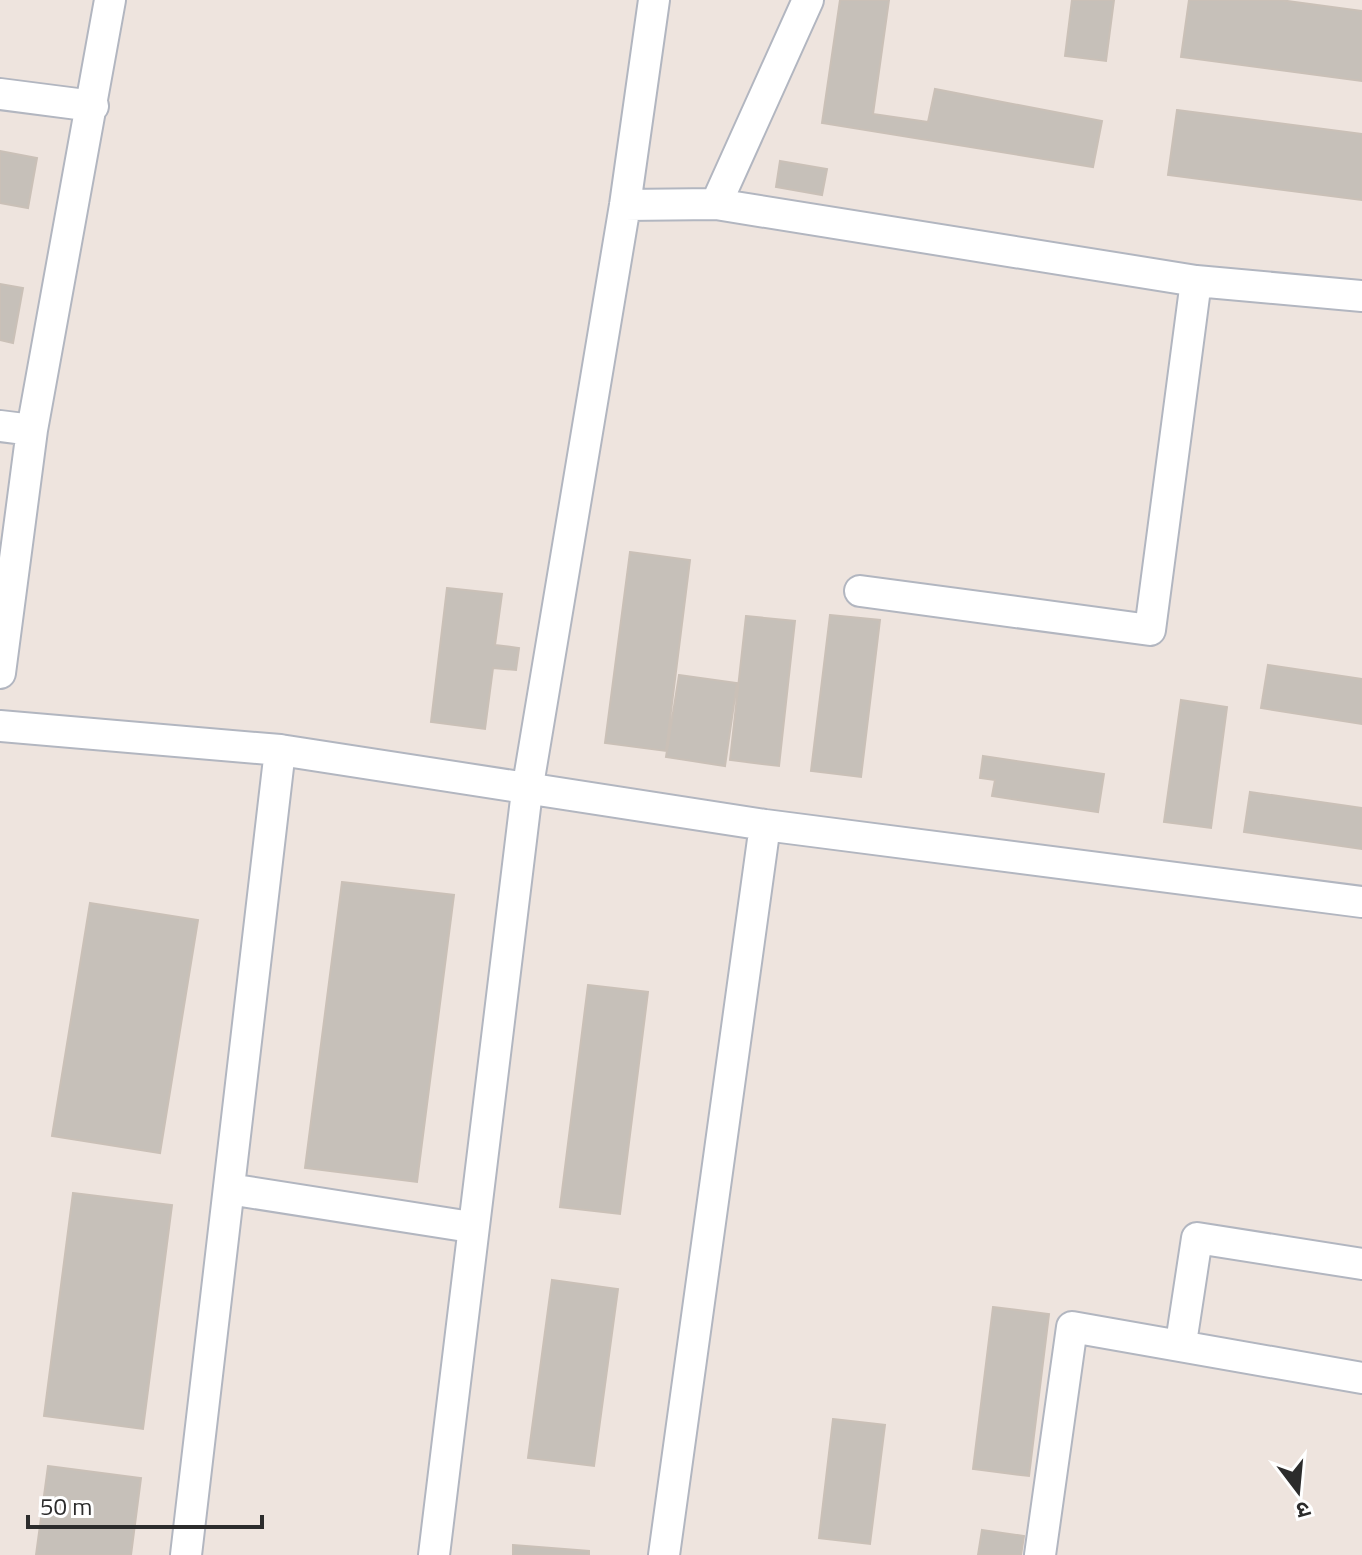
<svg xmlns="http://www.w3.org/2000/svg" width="1362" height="1555" font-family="'Titillium Web','Noto Sans Devanagari',sans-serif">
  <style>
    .building { fill: #c6c0b9; stroke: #cac0b7; stroke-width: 2 }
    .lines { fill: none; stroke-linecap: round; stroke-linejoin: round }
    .minor-casing { stroke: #b2b6c0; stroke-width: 34 }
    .minor { stroke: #fff; stroke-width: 30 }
  </style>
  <rect width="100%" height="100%" fill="#eee4de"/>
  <path class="building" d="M840,0h49l-16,114 55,8 7,-33 167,32 -9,46 -271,-44z
    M1072,0h42l-8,61 -41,-5z
    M1189,0h91l82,11v70l-181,-24z
    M1177,110l185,24v66l-194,-25z
    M0,151l37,7 -9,50 -28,-5z
    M780,161l47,8 -5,26 -46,-8z
    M0,284l23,4 -10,55 -13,-3z
    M630,552l60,8 -24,191 -61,-8z
    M447,588l55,6 -7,51 24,3 -3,22 -23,-2 -8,61 -54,-7z
    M830,615l50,5 -19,157 -50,-6z
    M746,616l49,5 -16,145 -49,-6z
    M1268,665l94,14v45l-101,-16z
    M679,675l58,8 -12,83 -59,-9z
    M1181,700l46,7 -16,121 -47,-6z
    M983,756l121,18 -6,38 -106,-16 3,-16 -15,-2z
    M1250,792l112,16v41l-118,-17z
    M342,882l112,13 -37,287 -112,-14z
    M90,903l108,17 -38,233 -108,-17z
    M588,985l60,7 -28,222 -60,-7z
    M73,1193l99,12 -29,224 -99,-13z
    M552,1280l66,9 -24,177 -66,-8z
    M993,1307l56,7 -20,162 -56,-7z
    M833,1419l52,6 -15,119 -51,-6z
    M48,1466l93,12 -10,77h-95z
    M982,1530l42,6 -3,19h-43z
    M513,1545l76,6v4h-76z"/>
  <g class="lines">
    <g class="minor-casing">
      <path id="minor" d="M0,94l93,12
        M716,204l92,-204
        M625,205l91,-1 480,77 166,15
        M0,426l32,4
        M860,591l290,39 46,-349
        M0,673l32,-243 78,-430
        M0,726l280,24 485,75 597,77
        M229,1189l242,38
        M1181,1343l16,-105 165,26
        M186,1555l94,-805
        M434,1555l93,-764 98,-586 29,-205
        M664,1555l101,-730
        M1040,1555l32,-228 290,51"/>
    </g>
    <use href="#minor" class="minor"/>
  </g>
  <g transform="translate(1298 1491) rotate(164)" stroke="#ffffff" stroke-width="6" paint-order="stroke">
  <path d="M0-6L14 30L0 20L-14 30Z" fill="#2c2c2c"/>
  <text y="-12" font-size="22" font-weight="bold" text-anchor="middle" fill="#2c2c2c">उ</text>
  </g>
  <path d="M28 1515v12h234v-12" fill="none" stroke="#2c2c2c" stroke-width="4"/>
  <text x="40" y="1515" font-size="24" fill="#2c2c2c" stroke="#ffffff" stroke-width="6" paint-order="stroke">50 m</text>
</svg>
